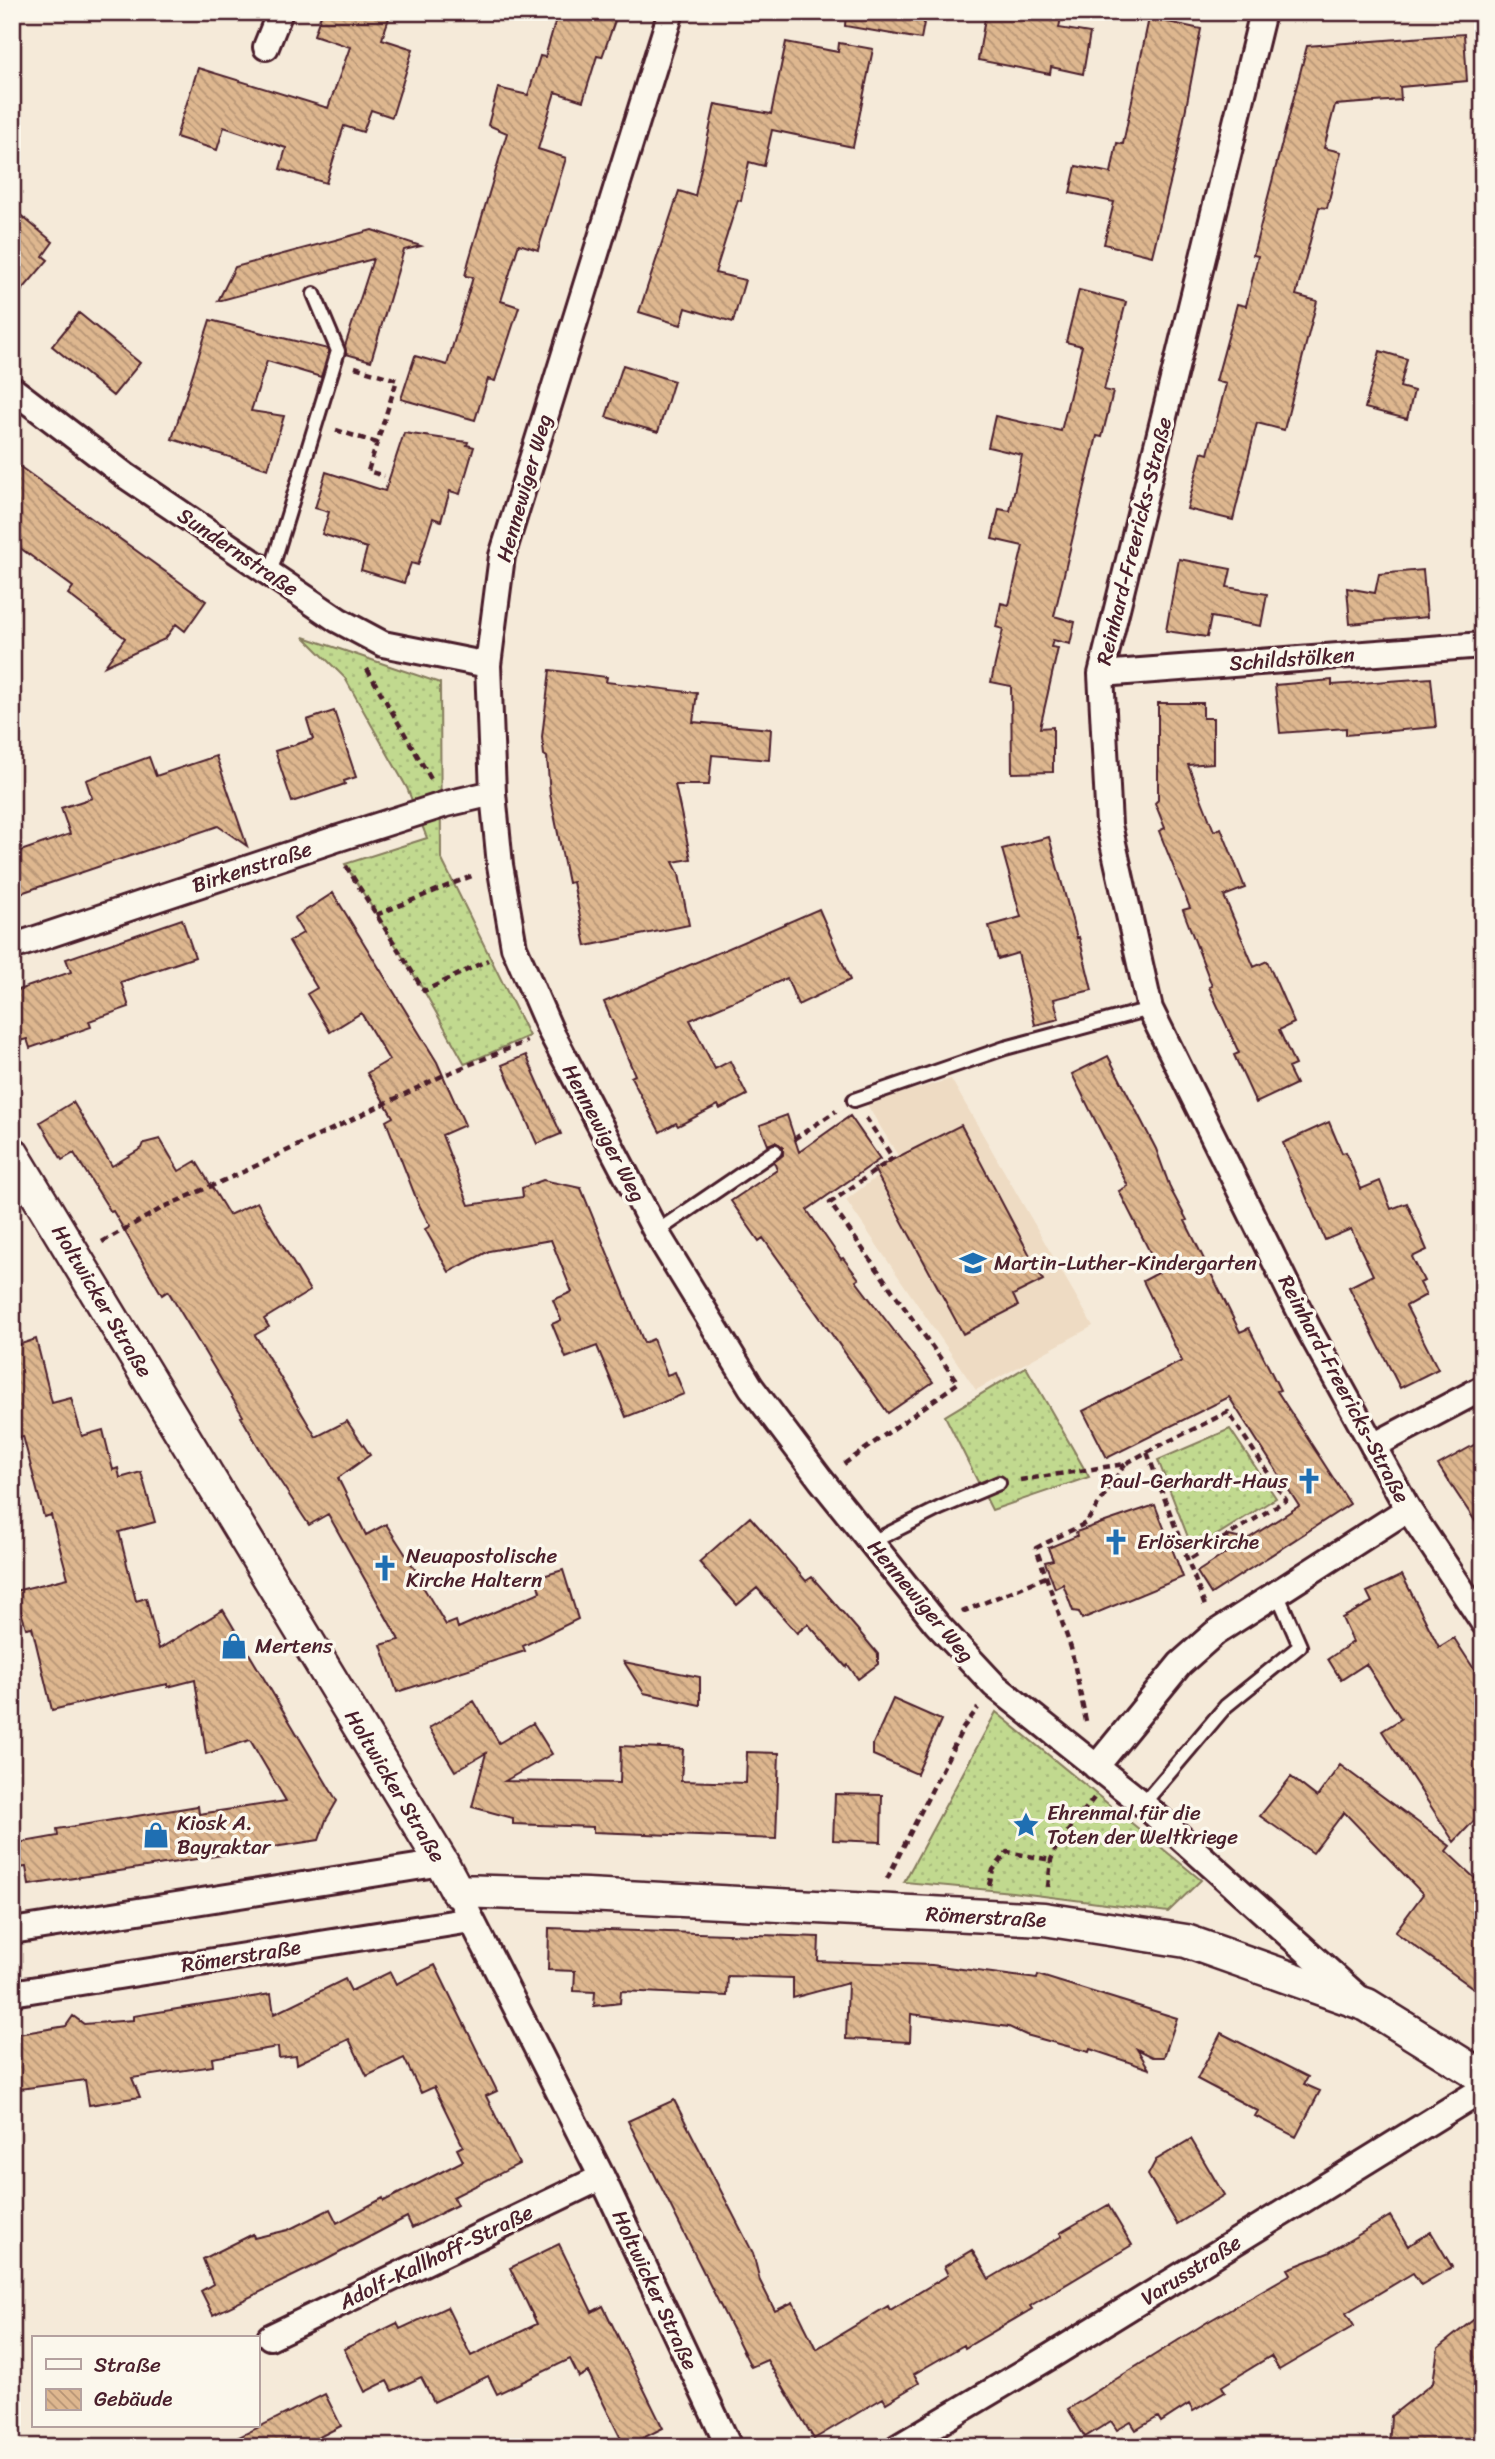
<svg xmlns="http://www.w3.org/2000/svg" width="1495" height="2459" font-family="Sriracha,sans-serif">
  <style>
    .built { fill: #eedbc3 }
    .grass { fill: url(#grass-dots); stroke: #867c5d; stroke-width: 2 }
    .building { fill: url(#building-back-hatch); stroke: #4a1f2b; stroke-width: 2 }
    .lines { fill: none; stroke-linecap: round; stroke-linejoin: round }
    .service-casing { stroke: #4a1f2b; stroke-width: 18 }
    .minor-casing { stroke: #4a1f2b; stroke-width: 30 }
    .tertiary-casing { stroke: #4a1f2b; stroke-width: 37 }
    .path { stroke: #4a1f2b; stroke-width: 4.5; stroke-dasharray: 7 5; stroke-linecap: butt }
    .service { stroke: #fbf7ec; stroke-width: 12 }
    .minor { stroke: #fbf7ec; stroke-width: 24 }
    .tertiary { stroke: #fbf7ec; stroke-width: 32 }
    .labels { text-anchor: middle; stroke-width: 7; stroke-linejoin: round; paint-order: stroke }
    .street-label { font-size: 21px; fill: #4a1f2b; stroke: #fbf7ec }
    .poi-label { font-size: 21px; fill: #4a1f2b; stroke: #fbf7ec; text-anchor: start }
  </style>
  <defs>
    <pattern id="grass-dots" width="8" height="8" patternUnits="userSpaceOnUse" patternTransform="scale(1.75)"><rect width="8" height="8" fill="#c1d98f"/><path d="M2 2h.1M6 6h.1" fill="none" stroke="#a7ba7c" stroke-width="1.8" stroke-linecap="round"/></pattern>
    <pattern id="building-back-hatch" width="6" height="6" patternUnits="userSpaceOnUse" patternTransform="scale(1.75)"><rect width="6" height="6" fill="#deb78f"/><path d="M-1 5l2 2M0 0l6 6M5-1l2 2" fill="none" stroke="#b69475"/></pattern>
  </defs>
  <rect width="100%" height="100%" fill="#f5ead9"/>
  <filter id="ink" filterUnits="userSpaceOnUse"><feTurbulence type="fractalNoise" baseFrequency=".0143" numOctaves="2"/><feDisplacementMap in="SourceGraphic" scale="14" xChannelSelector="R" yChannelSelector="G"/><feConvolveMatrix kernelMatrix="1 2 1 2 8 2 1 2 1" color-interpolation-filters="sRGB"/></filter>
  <g filter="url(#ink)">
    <path class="built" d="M951,1079l142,247 -117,64 -130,-190 54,-41 -34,-56z"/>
    <path class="grass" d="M304,637l136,46 1,175 88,178 -64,28 -41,-73 -79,-127 82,-26 -20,-50 -62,-110z
      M1026,1367l63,110 -97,33 -47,-94z
      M1230,1429l46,69 -83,52 -35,-90z
      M996,1712l205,168 -33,32 -156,-20 -108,-10z"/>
    <path class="building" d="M322,12h69l-9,27 31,10 -21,68 -21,-7 -8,22 -19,-6 -18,57 -46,-14 6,-21 -62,-21 -7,23 -41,-13 22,-69 130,40 22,-61 -36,-12z
      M558,12h40l18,6 -14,39 -5,-1 -14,45 -28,-9 -17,57 28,9 -28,92 -19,-6 -18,57 18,6 -24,74 -7,-2 -13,41 -74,-21 14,-43 32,9 26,-88 -8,-1 4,-16 38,-127 -19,-8 10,-37 30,7 12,-39 5,1z
      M846,12h80l-5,27 -76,-13z
      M986,12h76l-3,16 31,5 -7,41 -32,-7 -1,7 -72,-14z
      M1149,18l52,11 -24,126 -25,101 -48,-12 10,-42 -44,-9 6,-27 35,7 6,-30 6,1z
      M1464,34l3,47 -67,6 1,13 -66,5 -11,43 17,4 -14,56 -8,-1 -23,88 21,6 -33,129 -27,-7 -24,97 -46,-11 15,-57 6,2 18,-70 -10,-3 21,-77 9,2 12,-50 -5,-1 54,-209z
      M786,42l52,10 1,-9 34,6 -20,98 -81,-17 -8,36 -15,-4 -8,39 -3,-1 -23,73 30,7 -12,42 -47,-14 -5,17 -42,-13 40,-121 16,5 20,-92 56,10z
      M12,208l41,34 -10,14 5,4 -36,42z
      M372,230l49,16 -17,4 -33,111 -25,-7 -1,-8 28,-87 -155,42 17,-34z
      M1079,290l47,12 -22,88 9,2 -11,45 -5,-1 -43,180 21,6 -5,22 -17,-4 -2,7 7,1 -18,80 13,-1v45l-41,1 -1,-87 -20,-4 12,-53 -7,-2 5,-24 8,2 14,-59 -31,-7 7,-30 11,2 12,-56 -34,-8 7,-31 66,15 21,-85 -16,-4z
      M79,313l61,50 -27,33 -61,-50z
      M210,320l118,29 1,2 -8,26 -54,-16 -16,50 33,5 -16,53 -96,-30z
      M1380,351l27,8 -7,28 14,4 -7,28 -42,-11z
      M623,365l51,16 -16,51 -52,-15z
      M404,433l64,9 -1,3 7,2 -14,47 -10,-3 -9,30 -8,-3 -15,47 -7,-2 -7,20 -43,-13 6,-22 -45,-14 7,-22 -14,-4 11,-36 59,19z
      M12,461l194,140 -21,30 -9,-7 -11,15 -60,27 20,-28 -57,-44 5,-7 -61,-45z
      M1179,559l52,10 -4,18 40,7 -6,32 -50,-9 -4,20 -41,-6z
      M1423,570l4,47 -77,7 -3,-36 28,5 4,-19z
      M550,670l57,7 -1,5 91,11 -4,29 78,7 -2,31 -57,-5 -3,30h-34l16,74 -18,3 6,12 10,51 -103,21 -13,-64 -5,1 -18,-89 -3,-37 -3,-2 -2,-18z
      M1431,678l5,49 -90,8v-7l-66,5 -5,-48 57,-5v5z
      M1158,703h45v15h10v45l-25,2 26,66 7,-3 24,60 -21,8 30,71 13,-6 27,62 -15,7 16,35 -7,3 8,16 -40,19 -22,-48 5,-2 -30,-66 3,-1 -29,-76 7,-2 -31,-77 6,-3 -10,-25 3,-3z
      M334,711l22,66 -12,4 1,3 -53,18 -17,-51 38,-12 -6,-19z
      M216,756l31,90 -29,-20 -206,70v-42l58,-20 -9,-26 31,-10 -6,-18 63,-23 7,19z
      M1049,837l28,101 2,-1 13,53 -38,9 5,20 -24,6 -17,-72 -20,6 -9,-33 32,-9 -19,-68z
      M333,893l104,169 28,63 -23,10 27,70 54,-8 -1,-9 21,-8 38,8 63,155 9,-4 14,36 8,-3 9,22 -58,23 -29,-71 -31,12 -14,-34 9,-4 -8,-20 19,-8 -21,-52 -62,11 -40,21 -24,-43 5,-3 -12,-23 -32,-82 7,-4 -26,-44 22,-13 -28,-47 -31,19 -23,-38 10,-6 -28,-47 14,-8 -9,-15z
      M819,909l31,71 -52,25 -11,-27 -97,42 25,49 15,-8 17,34 -27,14 -2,-4 -40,21 -2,-3 -16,9 -29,-55 4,-2 -31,-73z
      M182,919l13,38 -74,25 8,25 -40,14 2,6 -61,21 -3,-9 -15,4v-51l59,-20 -5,-13z
      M526,1055l35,79 -24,10 -35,-79z
      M1108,1056l48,93 15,41 16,30 -2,1 55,111 9,-4 31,62 -3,1 73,113 -139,90 -14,-22 28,-18 4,-18 17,4 53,-34 -70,-109 -122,61 -24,-47 99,-50 -39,-80 17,-9 -41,-81 9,-5 -56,-112z
      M73,1102l39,64 30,-18 2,-5 16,-4 19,32 17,-10 33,54 28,-13 53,89 -46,28 5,8 -14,8 61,102 31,-16 23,34 -32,23 28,57 20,-11 32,50 -2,1 30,50 10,-4 2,7 82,-36 -4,-14 27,-8 15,49 -55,27 2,5 -128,41 -16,-47 18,-5 -71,-126 -19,11 -41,-62 -27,-46 2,-1 -75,-125 -6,4 -49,-84 -2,1 -37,-59 -12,7 -22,-38z
      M787,1115l12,37 51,-36 30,43 -73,51 34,49 2,-1 16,21 -3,2 77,101 -45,31 -125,-175 -4,3 -28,-40 46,-31 -3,-8 9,-7v-8l-8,-5 -7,3 -8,-20z
      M1329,1122l13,31 4,-1 15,37 19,-8 11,28 16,-6 20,47 -15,7 12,24 -4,2 6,12 -20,11 32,63 -38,19 -51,-101 24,-12 -22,-46 -26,11 -42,-97z
      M961,1125l82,155 -30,15 5,11 -55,28 -89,-165z
      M36,1339l16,64 19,-5 11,38 21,-6 10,40 5,-2 2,10 21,-6 14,50 -36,10 17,69 10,-3 13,51 64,-39 114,191 -11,19 -7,20 -290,45 -3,-18 -14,2v-25l46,-8 -1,-7 141,-23 1,8 87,-13 -36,-61 -44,14 -11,-74 -27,7v-3l-49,10 -67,16 -20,-83 -6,1 -11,-37 53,-13 -17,-63 -7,2 -21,-81 -11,3v-92z
      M1483,1440v93l-45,-68z
      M1155,1505l28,72 -101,42 -3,-7 -6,-1 -10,-27 -8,4 -10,-26 8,-2 -5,-12 29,-12 -1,-4z
      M750,1517l56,64 6,-4 45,52 21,25v10l-20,15 -10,-14 -2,2 -38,-43 -11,9 -40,-45 -20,17 -38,-43z
      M1402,1575l37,72 15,-9 29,45v128l-29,31 -72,-111 19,-12 -35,-55 -25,16 -13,-21 25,-17 -11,-24 30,-16 -5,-10z
      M624,1662l76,15v28l-56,-12z
      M893,1699l48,21 -24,54 -44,-19v-11z
      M474,1701l25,42 34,-20 19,31 -47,27 115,2 1,-37 62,3 -2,32 65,2 1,-31 32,1 -3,86 -183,-7v-5l-80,-3v-6l-41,-11 14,-54 -31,18 -26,-43z
      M1340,1765l110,81 -4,5 37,35v109l-88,-63 28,-38 -79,-82 -31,41 -53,-37 31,-39 26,20z
      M835,1794l47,1 -1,47 -48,-2z
      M549,1928l270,9 -1,24 114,4 105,14 1,-4 139,43 -13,39h-11l-16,-8 12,20 -59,-20 -1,3 -63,-17 -17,-8 -98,-13 -1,28 -64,-3 2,-56 -55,15v-20l-65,-2 -1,20 -106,-5 -1,12 -26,3 1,-14 -21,-1 1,-20 -27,-1z
      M435,1965l62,126 -11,5 33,68 -66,33 4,8 -45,23 -5,-11 -83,44 -111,54 -12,-24 12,-7 -10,-25 50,-25 1,4 34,-8 42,-21 7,14 46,-25 1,3 79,-40 -6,-12 6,-3 -29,-59 -13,6 -17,-35 -37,18 -18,-37 -52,25 -1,-8 -17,2 -1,-11 -66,11 1,8 -81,12 8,19 -51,8 -4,-25 -73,10v-55l54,-9 7,-10 11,8 49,-4v-4l138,-22 3,20 71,-35 6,12 39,-19 6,12z
      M1221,2033l87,44 -4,7 16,7 -24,46 -41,-21 3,-5 -61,-32z
      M674,2100l79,153 7,28 15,30 18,-9 23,47 72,-43 2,4 58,-35 -4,-8 28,-17 17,29 73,-43 -2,-3 48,-28 24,40 -102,61 2,3 -67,39 -1,-3 -50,29 5,9 -33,20 -3,-5 -69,41 -47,-79 -16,7 -123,-246z
      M1191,2139l33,56 -47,29 -29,-49 8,-15z
      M1390,2216l18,30 23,-14 21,35 -31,18 -8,-12 -67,40 8,13 -75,44 -8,-14 -49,30 3,6 -32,19 -4,-7 -28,18 -3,-5 -22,13 -5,-8 -14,8 -6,-9 -26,16 -17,-28 141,-88 82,-47 -3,-5 40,-16z
      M559,2244l33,68 11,-6 60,122 -38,19 -37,-75 -9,5 -9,-18 -73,35 -9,-18 -54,26 -13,-25 -29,14 -5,-10 -22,11 -21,-43 53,-26 3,6 47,-22 24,49 66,-32 -27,-56z
      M1483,2312v135h-94l2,-31 42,-33 5,-35z
      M325,2394l16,32 -41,21h-81z"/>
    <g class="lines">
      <g class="service-casing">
        <path id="service" d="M270,574l68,-223 -24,-57
          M854,1100l151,-52 145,-39
          M656,1232l119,-81
          M872,1542l68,-34 59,-25
          M1143,1804l83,-98 74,-60 -23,-53"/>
      </g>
      <g class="minor-casing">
        <path id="minor" d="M671,12l-169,544 -14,109 5,128 7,72 14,82 37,85 105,200 95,155 70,93 115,143 58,62 149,119 217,195
          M1263,12l-162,662 8,151 41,184 158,319 100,181 75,113
          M266,47l14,-35
          M12,389l114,87 212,144 45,24 105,21
          M1101,674l382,-29
          M12,947l324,-108 110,-35 47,-11
          M1373,1446l110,-58
          M1096,1767l84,-103 35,-31 193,-124
          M457,1891l145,286 127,270
          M12,1931l430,-68
          M12,1993l459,-73
          M270,2337l332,-160
          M898,2447l153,-91 432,-267"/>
      </g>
      <g class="tertiary-casing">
        <path id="tertiary" d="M12,1153l430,710 15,28 130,4 457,24 142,22 181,64 116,72"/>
      </g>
      <path class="path" d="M355,367l42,13 -29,91 16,5
        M336,430l41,13
        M367,669l64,110
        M346,866l78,125 64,-31
        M376,915l98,-40
        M794,1139l42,-28
        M102,1242l62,-35 79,-35 199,-96 85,-35
        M1147,1452l81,-40 58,88 -98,60
        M844,1464l114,-81 -128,-180 63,-45 -27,-40
        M1020,1480l105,-16 22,-12 58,154
        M962,1612l84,-35
        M1086,1721l-15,-73 -35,-100 50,-25 39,-59
        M887,1879l76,-151 15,-20
        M989,1885l4,-15 14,-18 44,8
        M1048,1887l3,-27 6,-15 37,-47"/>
      <use href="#service" class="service"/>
      <use href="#minor" class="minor"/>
      <use href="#tertiary" class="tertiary"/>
    </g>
  </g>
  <defs>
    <g id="school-bare" transform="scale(2.1)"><path d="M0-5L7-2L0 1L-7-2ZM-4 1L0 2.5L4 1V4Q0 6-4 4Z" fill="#1f6fb2" stroke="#fbf7ec" stroke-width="2.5" paint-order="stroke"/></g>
    <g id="church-bare" transform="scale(2.1)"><path d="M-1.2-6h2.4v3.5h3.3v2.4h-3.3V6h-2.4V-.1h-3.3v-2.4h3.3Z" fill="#1f6fb2" stroke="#fbf7ec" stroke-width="2.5" paint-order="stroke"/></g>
    <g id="shop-bare" transform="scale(2.1)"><path d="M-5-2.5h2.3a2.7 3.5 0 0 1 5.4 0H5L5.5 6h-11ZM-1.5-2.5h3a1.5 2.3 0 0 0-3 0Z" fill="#1f6fb2" stroke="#fbf7ec" stroke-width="2.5" paint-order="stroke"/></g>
    <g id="sight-bare" transform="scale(2.1)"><path d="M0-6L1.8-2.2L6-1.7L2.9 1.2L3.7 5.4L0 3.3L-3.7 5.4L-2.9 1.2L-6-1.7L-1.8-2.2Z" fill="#1f6fb2" stroke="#fbf7ec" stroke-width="2.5" paint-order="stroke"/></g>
  </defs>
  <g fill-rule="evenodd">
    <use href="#school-bare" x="973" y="1263"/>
    <use href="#church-bare" x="1309" y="1481"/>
    <use href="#church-bare" x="1116" y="1542"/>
    <use href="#church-bare" x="385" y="1568"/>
    <use href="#shop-bare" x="234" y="1646"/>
    <use href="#sight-bare" x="1026" y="1825"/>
    <use href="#shop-bare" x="156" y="1835"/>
  </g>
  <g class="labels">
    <g class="street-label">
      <text transform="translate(524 488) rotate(-74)" y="7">Hennewiger Weg</text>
      <text transform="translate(1134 541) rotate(-76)" y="7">Reinhard-Freericks-Straße</text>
      <text transform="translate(238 552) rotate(34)" y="7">Sundernstraße</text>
      <text transform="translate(1292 659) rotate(-4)" y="7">Schildstölken</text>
      <text transform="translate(252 867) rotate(-18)" y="7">Birkenstraße</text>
      <text transform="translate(604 1133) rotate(62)" y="7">Hennewiger Weg</text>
      <text transform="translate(102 1301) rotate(59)" y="7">Holtwicker Straße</text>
      <text transform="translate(1344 1389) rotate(62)" y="7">Reinhard-Freericks-Straße</text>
      <text transform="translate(921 1601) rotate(50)" y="7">Hennewiger Weg</text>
      <text transform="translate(395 1786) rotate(59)" y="7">Holtwicker Straße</text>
      <text transform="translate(986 1917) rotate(3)" y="7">Römerstraße</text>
      <text transform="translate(241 1956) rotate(-9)" y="7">Römerstraße</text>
      <text transform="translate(436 2257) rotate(-26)" y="7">Adolf-Kallhoff-Straße</text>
      <text transform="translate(1191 2270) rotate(-32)" y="7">Varusstraße</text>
      <text transform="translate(655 2290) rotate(65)" y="7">Holtwicker Straße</text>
    </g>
    <g class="poi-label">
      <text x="994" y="1270">Martin-Luther-Kindergarten</text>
      <text x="1288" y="1488" text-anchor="end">Paul-Gerhardt-Haus</text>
      <text x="1137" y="1549">Erlöserkirche</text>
      <text x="406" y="1563">Neuapostolische<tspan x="406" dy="24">Kirche Haltern</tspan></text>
      <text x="255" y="1653">Mertens</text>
      <text x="1047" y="1820">Ehrenmal für die<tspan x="1047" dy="24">Toten der Weltkriege</tspan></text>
      <text x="177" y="1830">Kiosk A.<tspan x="177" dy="24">Bayraktar</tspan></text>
    </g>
  </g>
  <rect width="1495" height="2459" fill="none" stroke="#fbf7ec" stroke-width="42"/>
  <rect x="21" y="21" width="1453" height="2417" fill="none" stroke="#4a1f2b" stroke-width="2.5" filter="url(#ink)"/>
  <rect x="32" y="2336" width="228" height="91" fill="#fbf7ec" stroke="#b4a19f" stroke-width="2"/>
  <rect x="46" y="2359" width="35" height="10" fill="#fbf7ec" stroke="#b4a19f" stroke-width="2"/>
  <text x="94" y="2372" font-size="21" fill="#4a1f2b">Straße</text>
  <rect x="46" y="2389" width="35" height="21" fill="url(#building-back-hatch)" stroke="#b4a19f" stroke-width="2"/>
  <text x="94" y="2406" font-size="21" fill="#4a1f2b">Gebäude</text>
</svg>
